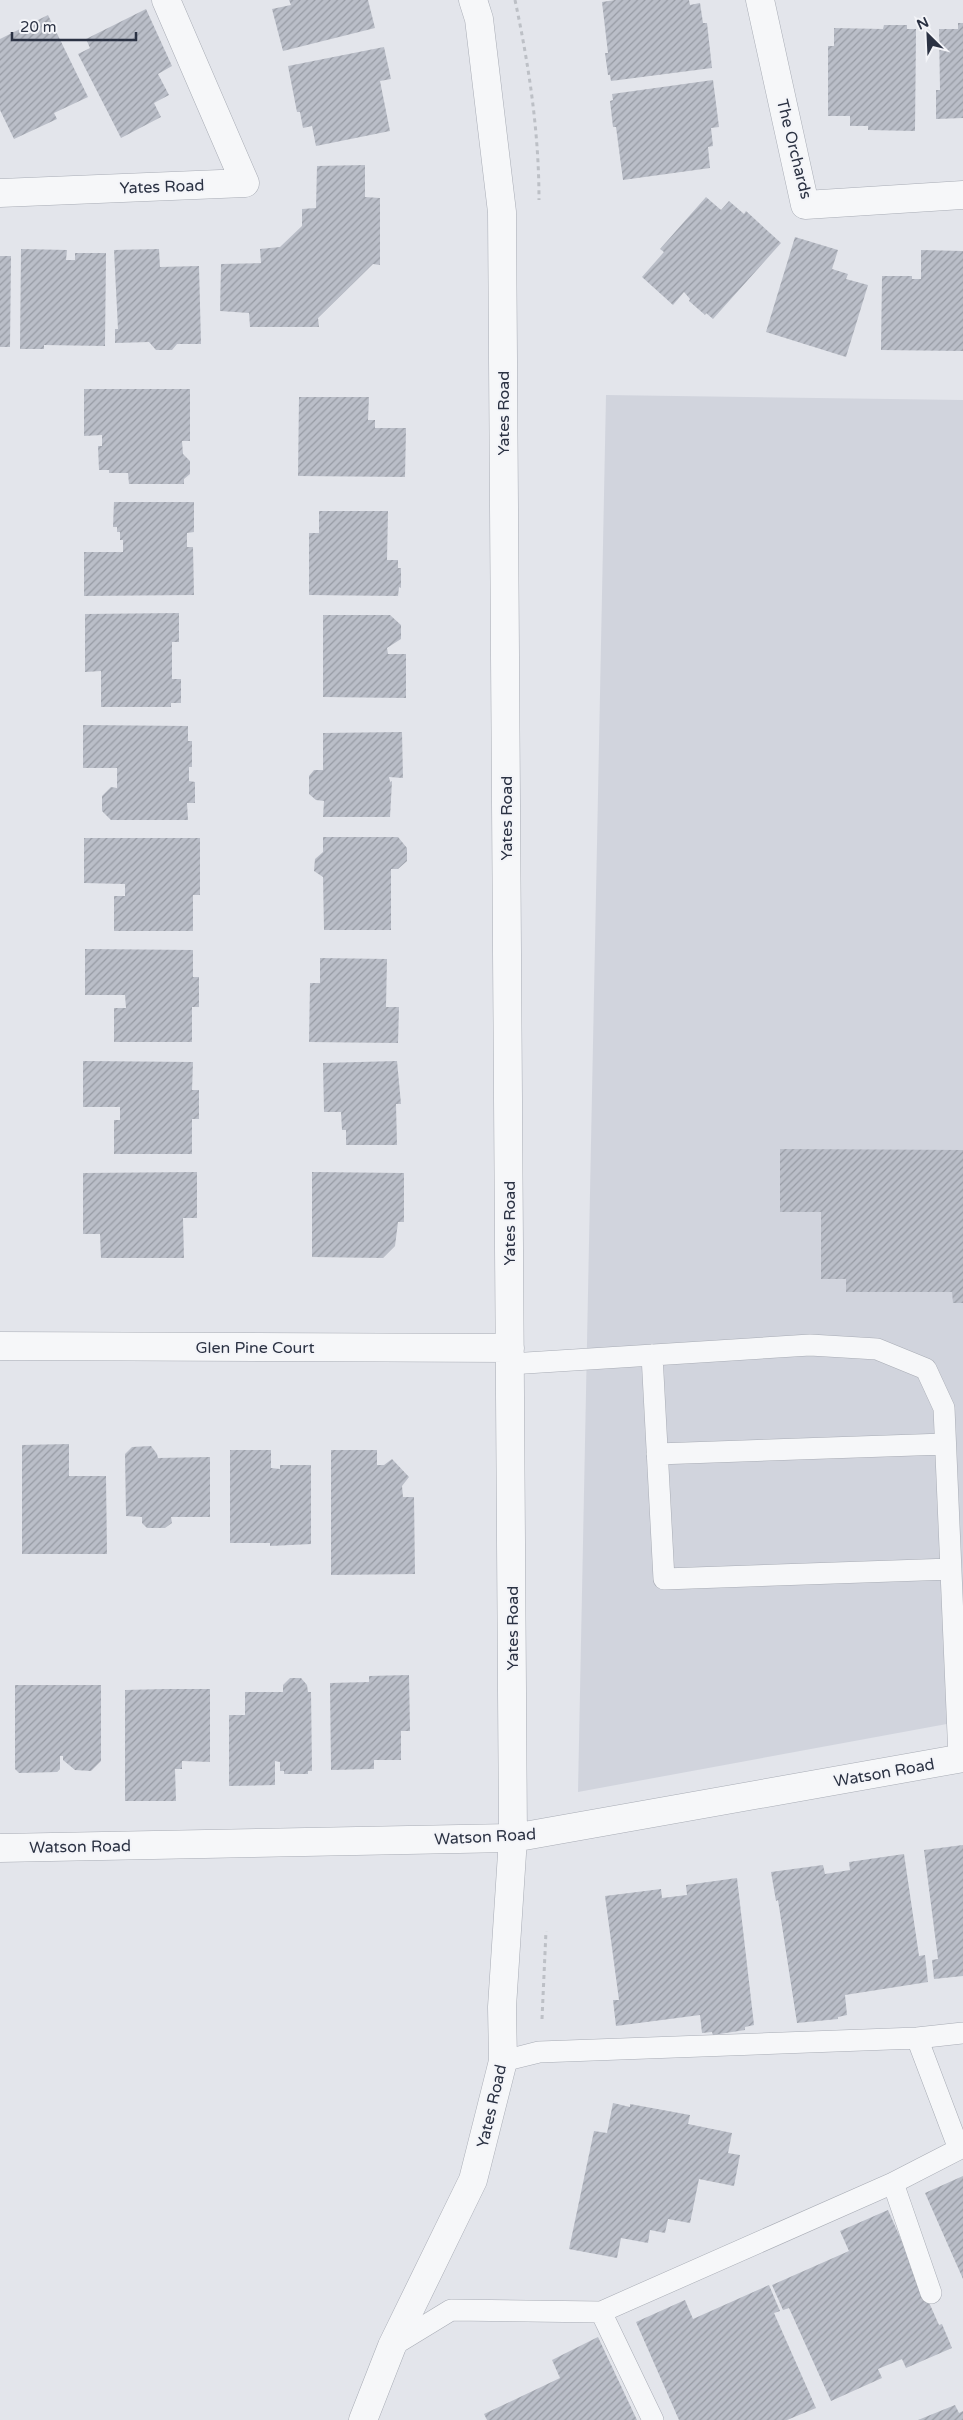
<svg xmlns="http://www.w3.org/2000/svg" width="963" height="2420" font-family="'Varela Round',sans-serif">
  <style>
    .built { fill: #d1d4dd }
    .building { fill: url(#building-hatch) }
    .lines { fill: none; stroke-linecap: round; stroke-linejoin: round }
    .lane-casing { stroke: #a8acb5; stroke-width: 22 }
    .street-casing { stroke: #a8acb5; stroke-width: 29 }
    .path { stroke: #bdc0c6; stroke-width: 3; stroke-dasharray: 4 4; stroke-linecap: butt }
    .lane { stroke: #f6f7f9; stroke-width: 21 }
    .street { stroke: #f6f7f9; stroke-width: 28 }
    .labels { text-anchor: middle; stroke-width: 4; stroke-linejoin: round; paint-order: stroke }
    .street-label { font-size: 16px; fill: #2b3243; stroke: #f3f4f8 }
  </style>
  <defs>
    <pattern id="building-hatch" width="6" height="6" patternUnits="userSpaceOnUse" patternTransform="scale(1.25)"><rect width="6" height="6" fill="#babec8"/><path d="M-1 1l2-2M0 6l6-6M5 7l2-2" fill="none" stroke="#979ba4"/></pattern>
  </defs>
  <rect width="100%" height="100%" fill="#e3e5eb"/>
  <path class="built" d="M606,395l357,5v1321l-385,71z"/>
  <path class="building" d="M289,0h79l7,28 -92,23 -11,-42 19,-4z
    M615,0h74l1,5 10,-2 3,20h4l5,45 -101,13 -1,-6h-2l-3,-22h3l-6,-51z
    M146,9l26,57 -14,8 11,21 -15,8 7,14 -40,21 -43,-84 12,-6 -4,-9z
    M48,15l40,82 -34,16 3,6 -43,20 -14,-29v-71z
    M958,23h5v95l-27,1v-29h4l-1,-61h19z
    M884,25h23v4h9l-1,102 -47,-1v-4h-18v-10h-22v-70h6v-18l49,1z
    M384,47l7,32 -11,2 10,50 -74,15 -4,-20 -9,2 -3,-16h-3l-9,-46z
    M713,80l6,47 -8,1 2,18 -5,1 2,21 -87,12 -7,-53h-3l-3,-26 3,-1 -1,-6z
    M365,165v32l15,1v67l-7,-1 -55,54 1,9h-69l-1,-14 -29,-2 1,-47 40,-1 -1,-14 20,-2 22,-21v-17l14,-1 1,-42z
    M706,197l15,13 8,-9 15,13 2,-3 35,32 -68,76 -7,-6 -1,2 -16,-14 1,-2 -6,-7 -11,13 -31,-28 22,-25 -4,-3z
    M795,237l43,13 -6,19 16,5 -2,5 22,6 -22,72 -80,-25z
    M21,249l46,1 -1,10h9v-7h31l-1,93 -61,-1v4h-24z
    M159,249l1,18 39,-1 2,78h-24l-5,6h-16l-7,-8 -34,1v-14h3l-4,-79z
    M921,250l42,1v100l-82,-1 1,-74h30v3h9z
    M0,256h11l-1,91h-10z
    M84,389h106v52h-8l1,13 7,7v13l-6,5v5h-55l-1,-11h-19v-3h-10l-1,-24h4v-11l-18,1z
    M299,397h70l-1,23h7v8h31l-1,49 -107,-1z
    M114,502h80v30l-7,1v14h6l1,48 -110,1v-44h39v-12h-3v-8h-3v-5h-4z
    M319,511h69l-1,49h11v8h3v20l-2,-1 -1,9 -89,-1v-62h10z
    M179,613v29h-7v37h9v24h-10v4h-70v-36l-16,1v-58z
    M323,615h67l11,10v14l-14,9 1,6h18v44l-83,-1z
    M83,725l105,1v15h4v26h-3v14l6,1v21h-8l1,17h-77l-9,-9v-15l9,-9 6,1v-20h-34z
    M402,732l1,46 -14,-1 1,5 2,-1 -2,36h-67l1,-16 -8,-1 -7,-6v-18l5,-6h9v-37z
    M323,837h75l9,11v13l-9,8h-7v61h-67l-1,-53 -9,-6 1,-12 8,-7z
    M84,838h116v57h-7v36h-79v-35h11v-12l-41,-1z
    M85,949l108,1v27h6v30h-7v35h-78v-34h12l-1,-13h-40z
    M320,958l67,1 -1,48h13l-1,36 -89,-1 1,-59h10z
    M83,1061l110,1 -1,28h7v29h-7v35h-78v-34h6v-13h-37z
    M397,1061l4,43h-5l1,41h-51v-15h-4l-1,-18h-17l-1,-49z
    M780,1149l183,1v153h-10l-1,-11h-106v-13h-25v-67h-41z
    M197,1172v46h-14l1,40h-83l-1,-24h-17v-61z
    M312,1172l92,1v49h-6l-3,24 -12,12 -71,-1z
    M69,1444v32h37l1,78h-85v-109z
    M151,1446l6,8 1,4 52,-1v60h-39l1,6 -7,5h-18l-5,-5v-6l-16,-1 -1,-62 7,-7z
    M230,1450h41v18l9,1v-4h31v79l-41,2v-3h-40z
    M331,1450h46v15h7l8,-6 17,18 -7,9 1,11h11l1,77 -84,1z
    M409,1675l1,56h-9v29h-27v9l-43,1 -1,-87 39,-1v-6z
    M290,1678h11l6,7 1,7h3l1,79h-4v3h-24v-3h-4v-9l-5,-1v24l-46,1v-71h16v-23h38v-7z
    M15,1685h86v76l-10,10 -16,-1 -12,-10v-4h-3v13l-3,3 -38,1 -4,-4z
    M166,1689h44v73l-28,-1v8h-7l1,32h-51v-111z
    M963,1845v131l-29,3 -2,-19 6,-1 -14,-109z
    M904,1854l15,102 6,-1 3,27 -83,13 2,20 -9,2v2l-41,4 -19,-123 -2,1 -5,-29 52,-7 2,9 25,-4 -1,-8z
    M737,1878l17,147 -9,2v3l-32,5 -1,-3 -10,1 -2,-18 -84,11 -3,-26h6l-14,-104 56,-7 1,9 25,-3 -1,-10z
    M613,2103l17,4v-3l60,11 -2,9 44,9 -4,20 12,2 -6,31 -35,-7 -9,44 -22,-4 -3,14 -15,-3 -2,13 -27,-5 -4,20 -48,-9 25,-118 13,2z
    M963,2176v103l-38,-86z
    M888,2210l51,115 3,-1 10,24 -46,20 -4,-9 -24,10 4,9 -51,23 -42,-93 -6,2 -11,-25 77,-34 -9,-20z
    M769,2285l11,26 -6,2 42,95 -29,12h-108l-43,-98 49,-22 8,19z
    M598,2337l39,83h-150l-3,-6 76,-36 -8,-18z
    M955,2405l4,8 4,-2v9h-45z"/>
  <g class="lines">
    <g class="lane-casing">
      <path id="lane" d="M652,1355l12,224 287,-10
        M510,1364l300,-19 67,4 49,20 18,39 15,350
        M657,1454l288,-10
        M917,2038l42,111
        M503,2061l36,-9 378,-14 46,-5
        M893,2183l38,110
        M601,2312l52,108
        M392,2346l59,-36 150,2 292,-129 70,-36"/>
    </g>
    <g class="street-casing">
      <path id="street" d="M760,0l45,205 158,-10
        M0,193l245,-10 -79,-183
        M0,1346l510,2
        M0,1848l513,-10 450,-80
        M363,2420l29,-74 81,-166 30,-119 -1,-54 11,-169 -11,-1626 -23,-193 -6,-19"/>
    </g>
    <path class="path" d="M515,0c14,66 24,132 24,200
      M542,2019l4,-88"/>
    <use href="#lane" class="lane"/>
    <use href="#street" class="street"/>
  </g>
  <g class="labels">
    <g class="street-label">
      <text transform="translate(795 149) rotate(76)" y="6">The Orchards</text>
      <text transform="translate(162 186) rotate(-2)" y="6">Yates Road</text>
      <text transform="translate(503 413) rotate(-90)" y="6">Yates Road</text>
      <text transform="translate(506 818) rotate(-90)" y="6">Yates Road</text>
      <text transform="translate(509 1223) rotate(-90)" y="6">Yates Road</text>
      <text x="255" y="1353">Glen Pine Court</text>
      <text transform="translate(512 1628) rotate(-90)" y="6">Yates Road</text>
      <text transform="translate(884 1772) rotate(-10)" y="6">Watson Road</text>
      <text transform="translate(485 1836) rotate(-3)" y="6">Watson Road</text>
      <text transform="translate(80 1846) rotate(-1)" y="6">Watson Road</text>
      <text transform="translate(491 2106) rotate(-77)" y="6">Yates Road</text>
    </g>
  </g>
  <g transform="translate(928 35) rotate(336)" stroke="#f3f4f8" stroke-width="4" paint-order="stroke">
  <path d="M0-4L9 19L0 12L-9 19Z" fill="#2b3243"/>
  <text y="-8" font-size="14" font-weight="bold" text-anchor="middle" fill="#2b3243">N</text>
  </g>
  <path d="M12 32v8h124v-8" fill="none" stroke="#2b3243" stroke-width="2.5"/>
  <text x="20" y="32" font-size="15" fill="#2b3243" stroke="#f3f4f8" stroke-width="4" paint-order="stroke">20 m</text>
</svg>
